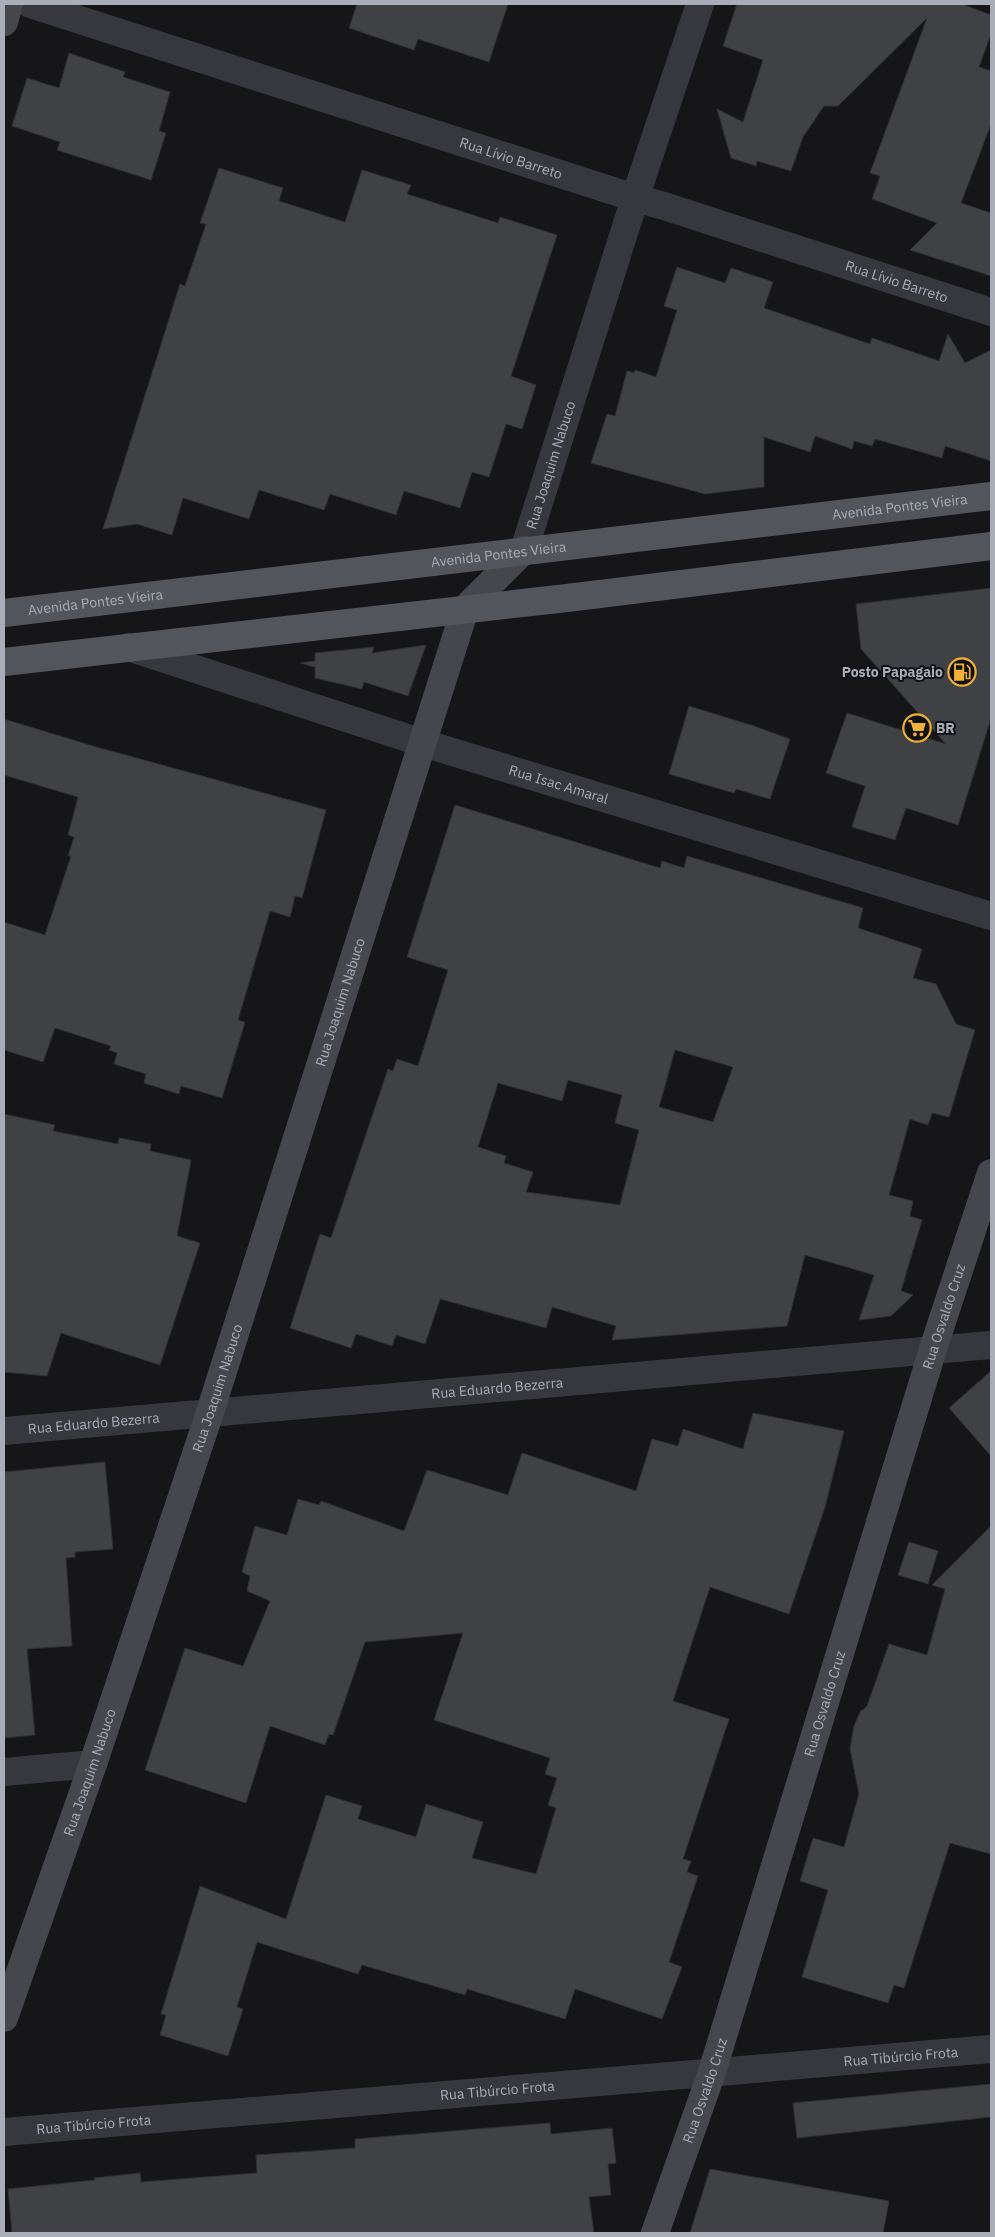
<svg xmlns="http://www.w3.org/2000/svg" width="995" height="2237" font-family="'IBM Plex Sans',sans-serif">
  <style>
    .building { fill: #404145; stroke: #303034; fill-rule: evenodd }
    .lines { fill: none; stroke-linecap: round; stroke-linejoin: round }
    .street { stroke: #37383d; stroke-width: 28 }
    .secondary { stroke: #45474d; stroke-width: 28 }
    .primary { stroke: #53555c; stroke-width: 28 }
    .labels { text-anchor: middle; stroke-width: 4; stroke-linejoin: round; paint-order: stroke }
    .street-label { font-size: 14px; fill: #a8adb8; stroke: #111113 }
    .poi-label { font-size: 14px; font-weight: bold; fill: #a8adb8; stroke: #111113; text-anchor: end }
  </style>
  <rect width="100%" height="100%" fill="#161618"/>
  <path class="building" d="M357,4h151l-19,58 -71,-23 -4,11 -65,-22z
    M737,4h225l29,11v19l-12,33 12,4v53l-30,79 30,10v63l-81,-26 27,-27 -65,-24 8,-23 -10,-3 57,-155 -89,88h-14l-21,31 -12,34 -34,-10 -1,5 -25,-8 -14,-49 26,13 20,-62 -40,-14z
    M69,53l56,19 -2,5 47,15 -11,39 7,2 -15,47 -94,-30 3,-8 -48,-16 15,-48 32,10z
    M219,168l64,20 -4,13 66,21 17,-52 49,15 -4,9 91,29 2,-6 57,18 -46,141 25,9 -14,44 -16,-5 -17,53 -17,-5 -12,36 -56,-17 -8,24 -66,-21 -6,16 -65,-20 -10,29 -66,-21 -11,37 -35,-11 -34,5 77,-245 5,2 21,-62 -6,-1z
    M677,267l48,16 6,-15 42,14 -9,26 106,36 2,-6 67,23 9,-27 17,29 26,-13v111l-46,-15 -3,12 -67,-19 -3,7 -18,-5 -2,8 -37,-13 -5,16 -46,-15v50l-59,7 -114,-31 16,-49 8,2 12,-45 7,2 1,-3 21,7 21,-67 -13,-4z
    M991,588v130l-33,107 -52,-17 -11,32 -43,-13 13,-41 -39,-13 21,-60 99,31 -85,-95 -5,-45z
    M426,645l-18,51 -44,-14 -2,7 -47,-11v-11l-15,-4 15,-2v-8l59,-6 -2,6z
    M689,706l65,20 36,13 -20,60 -34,-10 -2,4 -65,-19z
    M4,719l89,27 233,64 -24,88 -7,-2 -5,21 -20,-6 -32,109 7,2 -23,76 -41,-12 -2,8 -35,-11 2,-9 -32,-10 3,-11 -8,-3 2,-4 -56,-18 -12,34 -39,-12v-128l41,13 26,-79h-3l6,-19 -6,-2 10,-38 -74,-22z
    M455,805l205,63 2,-7 22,7 3,-12 176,52 -5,20 64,21 -9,29 23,6 20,40 19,6 -26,87 -17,-4 -4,12 -18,-6 -21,76 24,6 -3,15 12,4 -21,71 12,4 -22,21 -32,4 15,-45 -69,-20 -18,71 -175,14 4,-14 -64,-19 -6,21 -106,-29 -15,45 -29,-9 -4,11 -36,-12 -5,14 -61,-20 30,-94 11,4 57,-169 5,2 4,-12 21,7 30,-96 -41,-13zM675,1050l58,17 -20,55 -54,-15zM568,1080l54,15 -7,28 24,7 -19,75 -94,-13 7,-20 -29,-9 2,-7 -28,-9 20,-64 64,18z
    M4,1114l51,11 -2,6 65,13 1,-6 32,6 -1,7 41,9 -14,76 23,7 -40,122 -99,-32 -14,43 -43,-4z
    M991,1371v85l-42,-48z
    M753,1413l91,18 -19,76 -36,107 -79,-27 -37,114 56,18 -46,140 8,2 -4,11 11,4 -29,86 13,5 -20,52 -87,-30 -10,30 -98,-30 -2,6 -103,-30 -4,9 -101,-32 -20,65 6,2 -15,47 -68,-21 6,-20 -5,-1 39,-128 86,33 40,-124 36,11 -4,13 58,18 10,-33 57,18 -11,36 64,16 20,-66 -8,-3 9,-27 -12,-4 5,-16 -116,-38 29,-87 -98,9 -32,93 -4,-1 -4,11 -55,-19 -24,77 -101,-33 40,-122 58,18 27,-65 -23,-10 3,-15 -8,-4 13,-46 32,9 11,-36 21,6 2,-4 83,30 23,-61 81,25 14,-42 114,38 16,-52 26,7 5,-17 60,20z
    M105,1462l8,87 -38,3v5l-9,1 6,88 -45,3 8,86 -31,3v-266z
    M991,1526v328l-41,-11 -46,145 -10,-3 -6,18 -86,-26 26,-87 -28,-9 13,-43 31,9 15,-53 -9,-45 4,-23 7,-16h2l4,-4 22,-62 38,11 18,-66 -13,-4z
    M909,1542l29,9 -10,33 -30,-9z
    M991,2084v33l-194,21 -4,-35z
    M550,2123l1,11 61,-6 4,35 -8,1 3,31 -22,2 5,36h-582l-4,-44 87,-9 -1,-2 46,-5 1,9 116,-9 -1,-18 99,-7v-9z
    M710,2169l179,32 -6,32h-193z"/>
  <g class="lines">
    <g class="street">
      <path id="s1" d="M30,4l605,194 29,8 327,106"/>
      <path id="s2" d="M524,550l111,-352 65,-194"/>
      <path id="s3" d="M128,647l295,96 568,173"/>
      <path id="s4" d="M4,1431l987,-86"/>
      <path d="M4,1772l89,-8"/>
      <path id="s5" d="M4,2132l987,-83"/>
    </g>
    <g class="secondary">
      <path d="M4,22l5,-18"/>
      <path id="s6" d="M4,2018l89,-254 117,-352 255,-803 59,-59"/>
      <path id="s7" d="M655,2233l57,-161 221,-723 58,-176"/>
    </g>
    <g class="primary">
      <path id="s8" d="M4,613l987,-117"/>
      <path d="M4,662l563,-64 424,-52"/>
    </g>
  </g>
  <defs>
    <g id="fuel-ring" transform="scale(1.4375)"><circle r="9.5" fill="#111113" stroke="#f2b134" stroke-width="1.5"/><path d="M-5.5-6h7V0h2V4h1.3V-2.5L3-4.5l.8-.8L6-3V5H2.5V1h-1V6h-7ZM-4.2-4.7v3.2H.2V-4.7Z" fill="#f2b134"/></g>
    <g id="supermarket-ring" transform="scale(1.4375)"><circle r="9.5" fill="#111113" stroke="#f2b134" stroke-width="1.5"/><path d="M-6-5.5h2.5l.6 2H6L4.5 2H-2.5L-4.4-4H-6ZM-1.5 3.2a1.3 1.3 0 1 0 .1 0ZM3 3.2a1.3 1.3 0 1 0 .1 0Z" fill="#f2b134"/></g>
  </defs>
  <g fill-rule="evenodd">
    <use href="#fuel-ring" x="962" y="672"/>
    <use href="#supermarket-ring" x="917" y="728"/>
  </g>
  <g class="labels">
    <g class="street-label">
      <text dy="5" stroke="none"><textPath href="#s1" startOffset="505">Rua Lívio Barreto</textPath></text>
      <text dy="5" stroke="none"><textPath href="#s1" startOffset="910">Rua Lívio Barreto</textPath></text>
      <text dy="5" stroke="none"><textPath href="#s2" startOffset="89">Rua Joaquim Nabuco</textPath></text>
      <text dy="5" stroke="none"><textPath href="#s8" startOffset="902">Avenida Pontes Vieira</textPath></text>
      <text dy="5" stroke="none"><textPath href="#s8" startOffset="498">Avenida Pontes Vieira</textPath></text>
      <text dy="5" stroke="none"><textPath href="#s8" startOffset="92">Avenida Pontes Vieira</textPath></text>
      <text dy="5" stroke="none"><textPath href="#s3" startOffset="452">Rua Isac Amaral</textPath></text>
      <text dy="5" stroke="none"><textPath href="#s6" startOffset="1070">Rua Joaquim Nabuco</textPath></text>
      <text dy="5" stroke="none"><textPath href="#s7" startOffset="961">Rua Osvaldo Cruz</textPath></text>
      <text dy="5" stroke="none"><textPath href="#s4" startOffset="495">Rua Eduardo Bezerra</textPath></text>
      <text dy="5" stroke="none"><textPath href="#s6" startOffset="665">Rua Joaquim Nabuco</textPath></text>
      <text dy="5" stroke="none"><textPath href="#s4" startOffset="90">Rua Eduardo Bezerra</textPath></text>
      <text dy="5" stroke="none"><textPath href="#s7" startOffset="556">Rua Osvaldo Cruz</textPath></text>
      <text dy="5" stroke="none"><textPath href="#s6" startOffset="260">Rua Joaquim Nabuco</textPath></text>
      <text dy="5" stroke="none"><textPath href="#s5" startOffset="900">Rua Tibúrcio Frota</textPath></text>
      <text dy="5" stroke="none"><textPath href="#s7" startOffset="151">Rua Osvaldo Cruz</textPath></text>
      <text dy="5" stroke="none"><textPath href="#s5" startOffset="495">Rua Tibúrcio Frota</textPath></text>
      <text dy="5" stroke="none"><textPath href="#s5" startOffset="90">Rua Tibúrcio Frota</textPath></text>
    </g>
    <g class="poi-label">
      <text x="943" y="677">Posto Papagaio</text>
      <text x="936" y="733" text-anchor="start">BR</text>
    </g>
  </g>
  <rect width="995" height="2237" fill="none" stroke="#a8adb8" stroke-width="10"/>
</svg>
